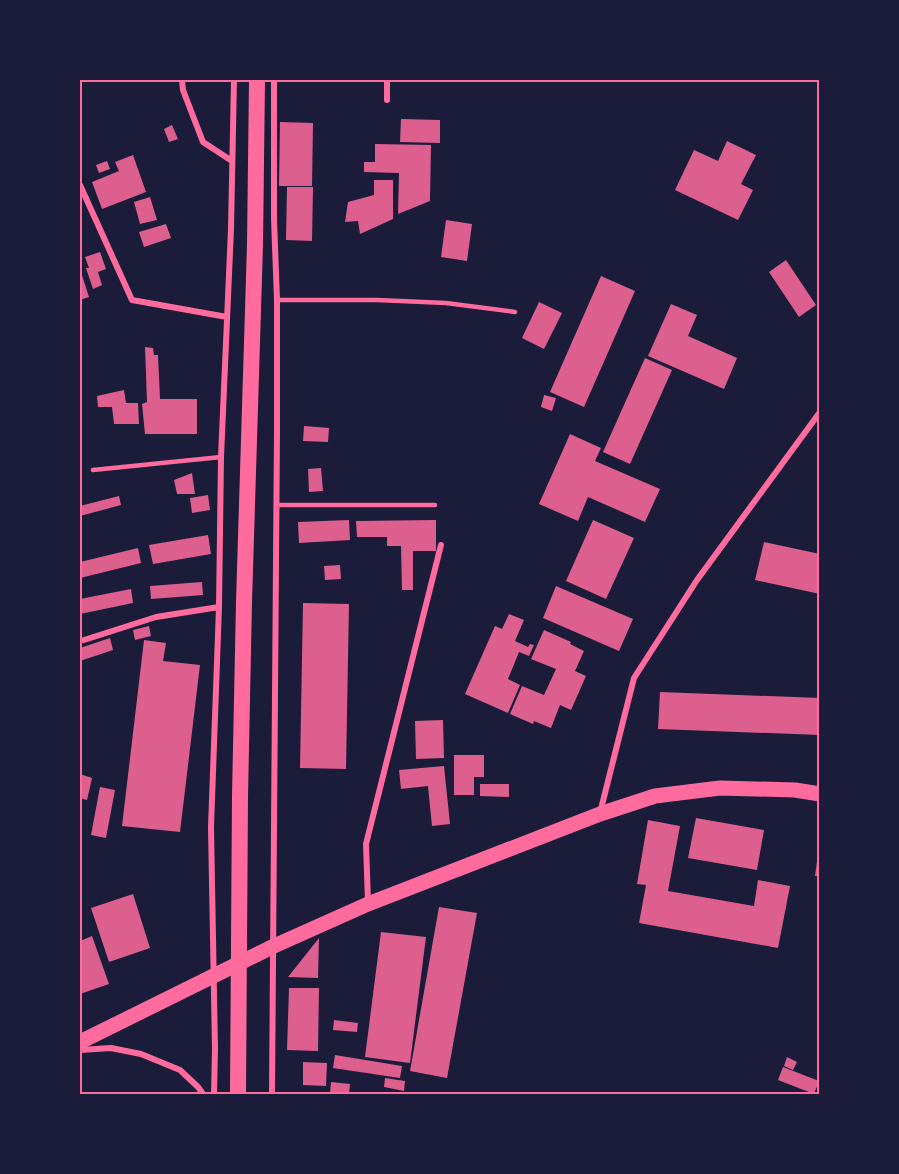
<svg xmlns="http://www.w3.org/2000/svg" width="899" height="1174" font-family="'Source Serif 4',serif">
  <style>
    .building { fill: #dd5f8e }
    .lines { fill: none; stroke-linecap: round; stroke-linejoin: round }
    .service { stroke: #ff6b9d; stroke-width: 4.5 }
    .minor { stroke: #ff6b9d; stroke-width: 6 }
    .primary { stroke: #ff6b9d; stroke-width: 15 }
    .trunk { stroke: #ff6b9d; stroke-width: 16 }
    .neatline { fill: none; stroke: #ff6b9d; stroke-width: 2 }
  </style>
  <rect width="100%" height="100%" fill="#1b1b3a"/>
  <path class="building" d="M401,119l39,1v23l-40,-1z
    M280,122l33,1 -1,63h-33z
    M172,125l6,14 -9,3 -5,-13z
    M727,141l29,14 -15,29 12,6 -15,30 -63,-30 19,-40 24,11z
    M375,144l56,1 -1,56 -32,13 1,-41 -35,-1v-10h11z
    M133,155l13,37 -44,17 -10,-27 27,-11 -4,-9z
    M107,161l3,8 -11,4 -3,-8z
    M374,180h19v39l-33,15 -2,-13 -13,1 3,-20 26,-7z
    M287,187h26l-1,54 -26,-1z
    M150,197l7,23 -17,4 -6,-22z
    M446,220l26,4 -5,37 -26,-4z
    M166,224l5,14 -27,9 -5,-15z
    M100,252l6,17 -8,3 4,13 -9,4 -7,-21h3l-4,-11z
    M786,260l30,45 -17,12 -30,-45z
    M80,269l9,28 -9,3z
    M601,276l34,15 -51,116 -34,-15z
    M539,302l23,11 -18,36 -22,-11z
    M671,304l26,11 -9,21 49,22 -13,31 -76,-33z
    M145,347l8,1 1,7h4l2,44h37v35h-52l-3,-30 5,-2z
    M645,358l27,12 -42,94 -27,-12z
    M124,390l2,13h12l1,21h-25l-2,-17h-14l-1,-11z
    M544,395l12,3 -4,13 -11,-4z
    M304,426l25,2 -1,14 -25,-1z
    M570,434l31,14 -6,13 65,28 -15,33 -57,-25 -10,24 -39,-17z
    M321,468l2,23 -14,1 -1,-23z
    M192,473l3,21h-18l-3,-14z
    M208,495l2,15 -18,3 -2,-15z
    M119,496l2,9 -41,11v-10z
    M349,520l1,20 -51,3 -1,-21z
    M436,520v31h-23v39h-11l-1,-44h-14v-9h-30l-1,-16z
    M593,520l41,18 -28,61 -40,-18z
    M208,535l3,19 -58,10 -4,-19z
    M764,542l56,12v40l-65,-14z
    M138,548l3,15 -61,15v-16z
    M340,565l1,14 -16,1 -1,-14z
    M202,582l1,13 -52,4 -1,-13z
    M556,586l77,33 -14,32 -76,-33z
    M131,589l2,14 -53,11v-15z
    M303,603l46,1 -3,165 -46,-1z
    M509,614l15,6 -9,21 13,6 2,-3 4,1 -5,11 -10,-4 -11,27 12,6 -12,28 -43,-19 30,-68 7,3z
    M149,626l2,10 -16,4 -2,-10z
    M544,630l27,12 -1,2 14,7 -9,20 11,5 -15,34 -11,-5 -9,23 -17,-7 -1,3 -23,-10 12,-28 22,9 12,-26 -25,-10z
    M110,638l3,12 -33,11v-13z
    M144,640l22,3 -3,18 37,4 -20,167 -58,-6z
    M660,692l160,6v37l-162,-6z
    M443,720l1,38 -28,1 -1,-38z
    M454,755h30v22h-10v18h-20z
    M444,766l6,58 -18,2 -4,-40 -27,3 -2,-19z
    M80,774l12,4 -5,22 -7,-2z
    M480,784h29v13l-29,-1z
    M100,787l15,3 -9,48 -15,-3z
    M696,818l68,12 -7,40 -69,-12z
    M648,820l32,6 -12,65 86,15 4,-26 32,6 -12,62 -139,-25 7,-38 -9,-1z
    M818,854h2v22h-5z
    M133,894l17,54 -41,14 -18,-54z
    M439,907l38,6 -30,165 -37,-7z
    M381,932l45,5 -16,126 -45,-6z
    M92,936l17,48 -29,10v-53z
    M319,938l-1,40 -30,-1z
    M289,988h30l-1,63 -31,-1z
    M334,1020l24,3 -1,9 -24,-2z
    M335,1055l67,11 -2,12 -67,-10z
    M787,1057l10,5 -4,8 -9,-4z
    M303,1062l24,1 -1,23 -23,-1z
    M783,1067l36,14 -5,13 -36,-14z
    M385,1078l20,3 -1,10 -20,-4z
    M331,1082l19,2 -1,10h-19z"/>
  <g class="lines">
    <path class="service" d="M277,300h100l69,3 69,9
      M93,470l128,-13
      M276,505h159"/>
    <path class="minor" d="M182,80l1,10 20,52 29,19
      M387,100v-20
      M80,185l52,115 95,17
      M84,640l72,-23 63,-10
      M600,813l34,-135 63,-98 123,-168
      M368,902l-2,-58 75,-299
      M80,1050l31,-2 30,6 39,16 18,17 5,7
      M214,1094l1,-45 -4,-222 8,-220 2,-150 10,-228 3,-149
      M272,1094l5,-665v-129l-3,-81v-139"/>
    <path class="primary" d="M80,1042l194,-96 94,-42 232,-90 55,-18 65,-8 75,2 25,4"/>
    <path class="trunk" d="M238,1094l2,-298 4,-194 11,-357 2,-165"/>
  </g>
  <rect width="899" height="1174" fill="none" stroke="#1b1b3a" stroke-width="162"/>
  <rect x="81" y="81" width="737" height="1012" class="neatline"/>
</svg>
